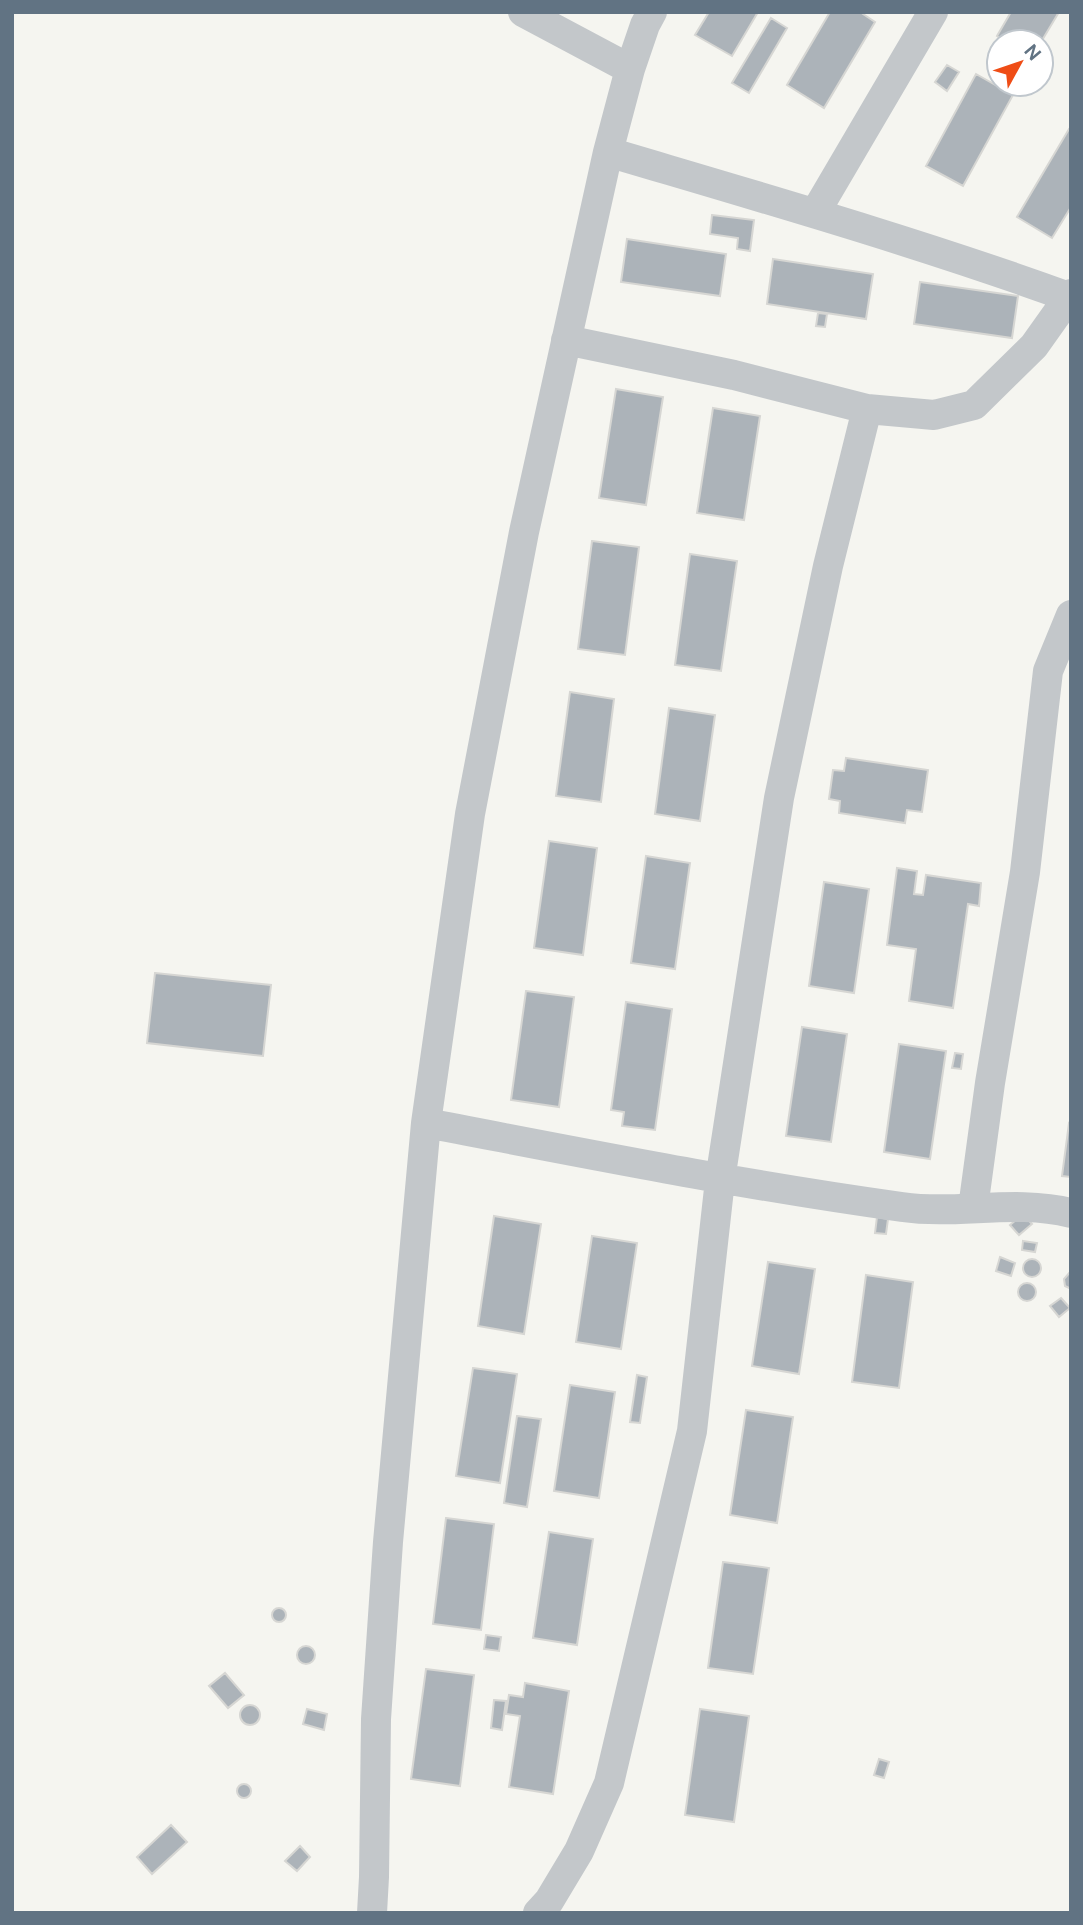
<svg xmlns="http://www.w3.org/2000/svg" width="1083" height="1925" font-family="'DM Sans',sans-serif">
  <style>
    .building { fill: #acb3b9; stroke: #d6d6d3; stroke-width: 2 }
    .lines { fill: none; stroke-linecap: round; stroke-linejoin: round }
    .street { stroke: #c3c7ca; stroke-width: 30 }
  </style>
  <rect width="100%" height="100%" fill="#f5f5f0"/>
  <path class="building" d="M709,12h49l-26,44 -37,-21z
    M830,12h30l15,10 -51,86 -37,-23z
    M1011,12h48l-18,30h-35l-9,-6z
    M771,18l16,10 -38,65 -17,-10z
    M947,65l12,7 -12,19 -12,-9z
    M976,74l37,21 -50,91 -37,-20z
    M1069,129l2,1v77l-19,31 -35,-21z
    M712,215l42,5 -4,31 -13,-2 1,-11 -28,-4z
    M627,239l99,15 -6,42 -99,-14z
    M773,259l100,15 -7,45 -99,-15z
    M920,282l98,14 -6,42 -98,-14z
    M818,313l9,1 -2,13 -9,-1z
    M616,389l47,8 -17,108 -47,-7z
    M713,408l47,8 -16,104 -47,-7z
    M592,541l47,6 -14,108 -47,-6z
    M690,554l47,7 -16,110 -46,-6z
    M570,692l44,7 -13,103 -45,-6z
    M669,708l46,7 -15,106 -45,-7z
    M846,758l82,12 -6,42 -15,-2 -2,13 -66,-10 1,-12 -11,-2 4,-29 11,1z
    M549,841l48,7 -14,107 -49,-7z
    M646,856l44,7 -15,106 -44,-6z
    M897,868l20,3 -3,23 9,1 3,-20 55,8 -2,23 -11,-2 -15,104 -44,-7 7,-52 -29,-4z
    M824,882l45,7 -15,104 -45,-7z
    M155,973l116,12 -8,71 -116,-13z
    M526,991l48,6 -15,110 -48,-7z
    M626,1002l46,7 -17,121 -33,-4 2,-14 -13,-2z
    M802,1027l45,7 -16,108 -45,-6z
    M899,1044l47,7 -16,108 -46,-7z
    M955,1053l8,1 -2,15 -9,-1z
    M1069,1123l2,1v53l-9,-1z
    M1023,1214l9,10 -13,11 -9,-10z
    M494,1216l47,8 -17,110 -46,-8z
    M877,1217l11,2 -2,15 -11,-1z
    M592,1236l45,7 -16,106 -45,-7z
    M1023,1241l14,2 -2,9 -13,-2z
    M1000,1257l15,6 -4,13 -15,-5z
    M1023 1268a9 9 0 1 1 18 0a9 9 0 1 1-18 0Z
    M768,1262l47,7 -16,105 -47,-8z
    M1070,1272h1v17l-6,-3 -1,-7z
    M866,1275l47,7 -14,106 -47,-6z
    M1018 1292a9 9 0 1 1 18 0a9 9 0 1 1-18 0Z
    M1061,1298l9,10 -11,9 -9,-11z
    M473,1368l44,6 -17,109 -44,-7z
    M637,1375l10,2 -7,46 -10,-1z
    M570,1385l45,7 -16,106 -45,-7z
    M746,1410l47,7 -16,106 -47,-8z
    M517,1416l24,3 -14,88 -23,-4z
    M446,1518l48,6 -13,106 -48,-6z
    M549,1532l44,7 -16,106 -44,-7z
    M723,1562l46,6 -16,106 -45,-6z
    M272 1615a7 7 0 1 1 14 0a7 7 0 1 1-14 0Z
    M486,1635l15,2 -2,14 -15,-2z
    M297 1655a9 9 0 1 1 18 0a9 9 0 1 1-18 0Z
    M426,1669l48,6 -14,111 -49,-7z
    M225,1673l19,22 -16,13 -19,-22z
    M525,1683l44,8 -16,103 -44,-7 11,-71 -14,-2 3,-19 14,2z
    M494,1700l12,1 -4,29 -11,-2z
    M240 1715a10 10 0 1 1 20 0a10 10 0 1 1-20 0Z
    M307,1709l20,5 -3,16 -21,-6z
    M700,1709l49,7 -15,106 -49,-7z
    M879,1759l10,3 -5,16 -10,-3z
    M237 1791a7 7 0 1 1 14 0a7 7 0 1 1-14 0Z
    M171,1825l16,17 -35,32 -15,-17z
    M300,1846l10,11 -13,14 -12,-10z"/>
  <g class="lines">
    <path class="street" d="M523,12l107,57
      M608,152c155,46 309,90 461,145
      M815,213l118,-201
      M566,340l168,35 133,34 67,6 40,-10 60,-59 37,-52
      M426,1123c158,30 316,62 476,84 56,8 113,-8 169,6
      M973,1208l17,-125 35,-211 23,-201 23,-56
      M372,1913l2,-36 2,-158 12,-177 38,-419 44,-309 54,-282 84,-380 22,-83 15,-44 7,-13
      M538,1913l11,-12 30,-50 30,-68 83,-352 28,-251 59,-382 49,-232 39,-157"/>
  </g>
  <rect width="1083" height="1925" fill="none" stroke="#617383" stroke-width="28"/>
  <g transform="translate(1020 63) rotate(50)"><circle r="33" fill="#ffffff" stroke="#c0c7cd" stroke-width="2"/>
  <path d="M0-5L12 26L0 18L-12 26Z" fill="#ef4d16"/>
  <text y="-10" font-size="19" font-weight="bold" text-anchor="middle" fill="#617383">N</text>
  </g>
</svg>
